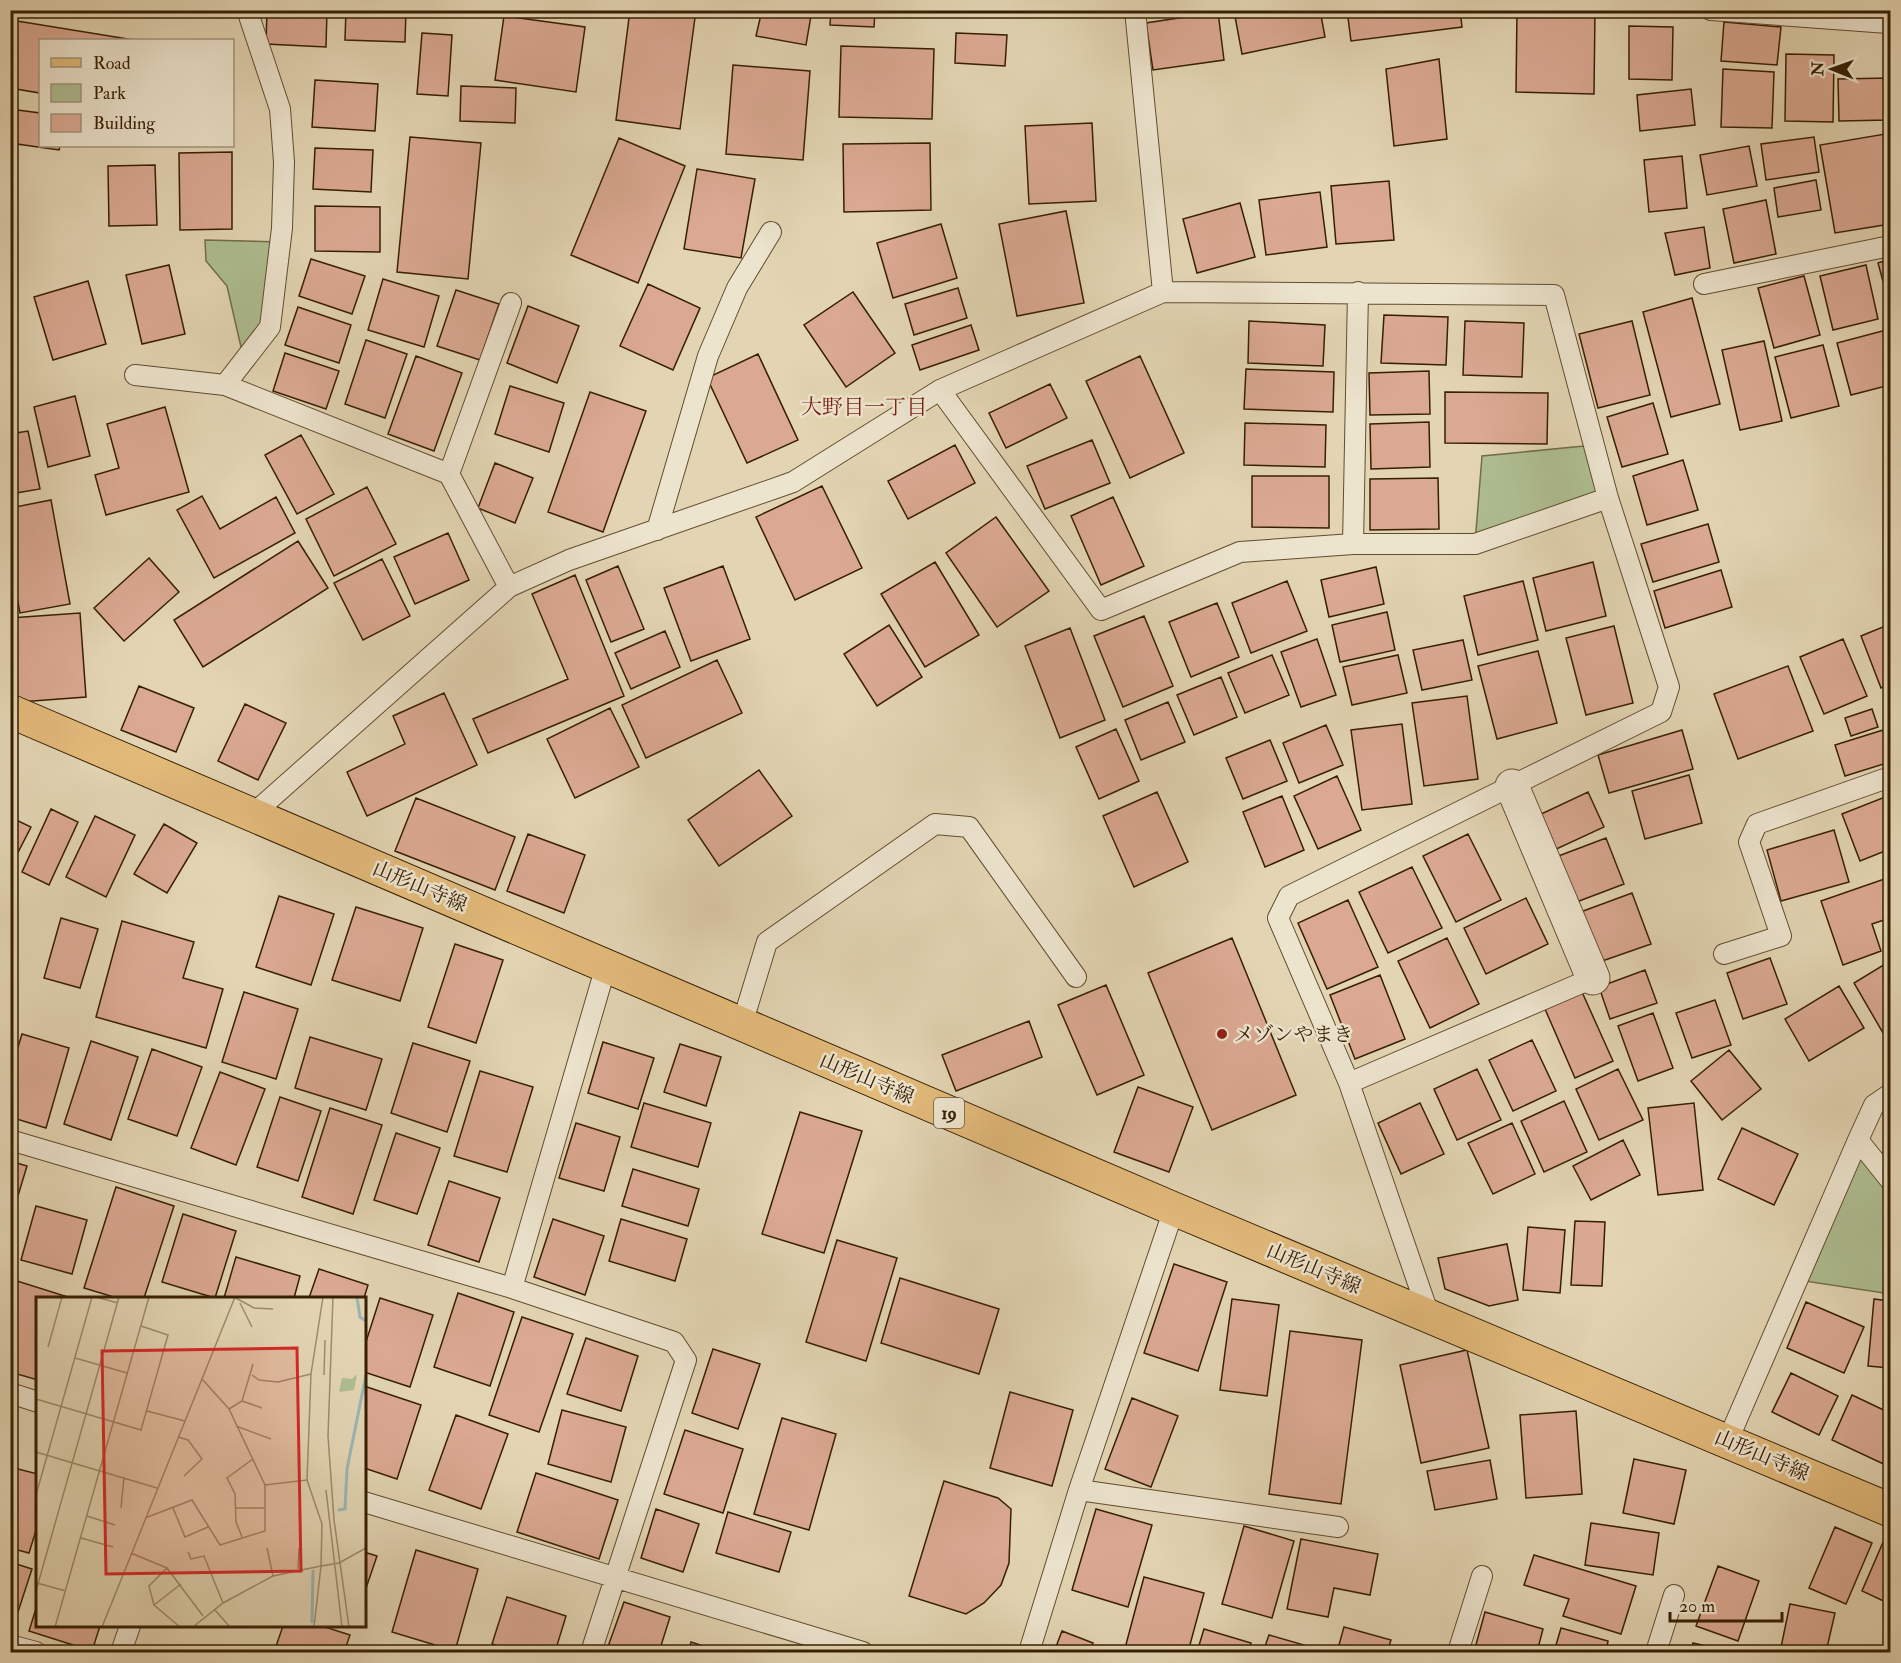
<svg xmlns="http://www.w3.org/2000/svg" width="1901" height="1663" font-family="'IM FELL Double Pica','Noto Serif JP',serif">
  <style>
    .green { fill: #aebe91; stroke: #726e4a; stroke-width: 1.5 }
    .building { fill: #dba992; stroke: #371f02; stroke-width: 1.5 }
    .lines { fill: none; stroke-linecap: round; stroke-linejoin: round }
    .lane-casing { stroke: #624c2e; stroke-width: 22 }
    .street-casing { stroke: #624c2e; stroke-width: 35 }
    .primary-casing { stroke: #371f02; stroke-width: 35 }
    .lane { stroke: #ede4ce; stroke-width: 20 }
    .street { stroke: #ede4ce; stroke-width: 33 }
    .primary { stroke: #e2ba7a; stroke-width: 33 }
    .poi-dot { fill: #8f2418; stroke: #ede4ce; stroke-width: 2 }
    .labels { text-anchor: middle; stroke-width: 5; stroke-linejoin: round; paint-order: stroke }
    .shield { fill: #ede4ce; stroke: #6e5a3f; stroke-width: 1.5 }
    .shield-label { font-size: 18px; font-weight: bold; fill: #371f02 }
    .street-label { font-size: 20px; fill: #371f02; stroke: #ede4ce }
    .poi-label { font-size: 20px; fill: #371f02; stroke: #ede4ce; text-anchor: start }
    .neighbourhood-label { font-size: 21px; fill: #7a1f14; stroke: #ede4ce }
    .inset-river { fill: none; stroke: #99b6b7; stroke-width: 3 }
    .inset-road { fill: none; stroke: #9e8c6c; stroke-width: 1.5 }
    .view { fill: #d62828; fill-opacity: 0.15; stroke: #d62828; stroke-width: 3 }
    .inset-edge { fill: none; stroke: #371f02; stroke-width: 3 }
  </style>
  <rect width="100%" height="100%" fill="#e3d5b3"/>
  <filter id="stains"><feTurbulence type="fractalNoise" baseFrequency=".00333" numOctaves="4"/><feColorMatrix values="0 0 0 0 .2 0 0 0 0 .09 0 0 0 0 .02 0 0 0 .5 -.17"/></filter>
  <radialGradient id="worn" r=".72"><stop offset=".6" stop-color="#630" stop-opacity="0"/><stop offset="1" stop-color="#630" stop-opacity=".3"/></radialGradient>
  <path class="green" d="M205,240l75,2 -10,85 -26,33 -17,-74 -21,-25z
    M1594,445l14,53 -133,46 7,-88z
    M1858,1140l32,40v114l-92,-14z"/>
  <path class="building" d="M267,10h60l-1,37 -60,-3z
    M346,10h60l-1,32 -60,-2z
    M630,10h66l-16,119 -64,-9z
    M762,10h50l-6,35 -50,-9z
    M831,10h44l-1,17 -44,-2z
    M1320,10l5,27 -83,17 -8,-43z
    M1347,10h113l2,17 -111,14z
    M1517,10h78l-1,84 -78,-2z
    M1218,12l6,48 -71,10 -7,-47z
    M504,16l81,11 -9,65 -81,-12z
    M17,21l117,19h-94v53l-30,-5v-30z
    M1724,22l57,5 -4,38 -56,-4z
    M1629,26l44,1 -1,53 -43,-1z
    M422,33l30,2 -4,61 -31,-2z
    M956,33l51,2 -2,31 -50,-3z
    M841,46l93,3 -2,70 -93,-2z
    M1786,54l48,1 -1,67 -48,-1z
    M1439,59l8,80 -53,7 -8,-77z
    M733,65l77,6 -7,89 -77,-6z
    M1723,69l51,3 -2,56 -51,-1z
    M1889,78v42l-50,1 -1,-42z
    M315,80l63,4 -3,47 -63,-4z
    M461,86l55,2 -1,35 -55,-2z
    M1691,89l4,36 -55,6 -3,-36z
    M10,109l30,4v33h20l-1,4 -49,-7z
    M1092,123l4,78 -67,3 -4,-78z
    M1885,134l5,31v59l-55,9 -15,-88z
    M410,137l71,6 -13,136 -71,-7z
    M1814,137l5,35 -53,8 -5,-36z
    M619,138l66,28 -47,117 -67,-28z
    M930,143l1,67 -87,2 -1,-68z
    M1749,146l8,40 -50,9 -7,-40z
    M315,148l58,2 -2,42 -58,-3z
    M232,152v77l-52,1 -1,-77z
    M1682,156l5,52 -38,4 -5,-52z
    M155,165l2,60 -48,1 -1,-60z
    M697,169l58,10 -14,79 -57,-9z
    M1816,180l5,30 -43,7 -4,-29z
    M1389,181l5,59 -58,4 -5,-58z
    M1320,192l7,55 -61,8 -7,-55z
    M1766,200l10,54 -42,9 -11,-54z
    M1240,203l15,54 -58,16 -14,-54z
    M315,206l65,1v45l-65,-1z
    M1066,211l18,92 -67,13 -18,-92z
    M941,224l16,54 -64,20 -16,-55z
    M1704,227l6,41 -35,7 -10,-42z
    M311,259l54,17 -13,38 -53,-18z
    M1890,259v48l-12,-44z
    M169,265l16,69 -43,10 -16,-69z
    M1866,265l12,54 -45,11 -13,-54z
    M1804,276l16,59 -46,13 -16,-60z
    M383,279l56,17 -15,51 -56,-17z
    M88,281l18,63 -53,16 -19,-63z
    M648,284l52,24 -27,62 -53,-24z
    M958,288l9,30 -53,17 -9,-31z
    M456,290l43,14 -19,56 -43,-14z
    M853,292l42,61 -49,34 -42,-62z
    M1692,298l28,106 -49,13 -28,-105z
    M528,306l51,20 -22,57 -50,-20z
    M298,307l53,18 -12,38 -54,-18z
    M1384,315l64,2 -2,48 -65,-2z
    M1249,321l76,4 -2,41 -75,-3z
    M1465,321l59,2 -2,54 -59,-2z
    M1632,321l18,74 -52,13 -19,-74z
    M971,325l8,25 -59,20 -8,-25z
    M1890,329v56l-39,10 -14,-52z
    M366,340l41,14 -22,64 -40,-14z
    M1764,341l18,80 -42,9 -18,-80z
    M1823,345l16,61 -48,12 -16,-61z
    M285,353l54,18 -13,38 -53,-18z
    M758,354l40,86 -51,23 -40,-85z
    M416,356l46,17 -28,78 -46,-17z
    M1140,356l44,97 -54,25 -44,-97z
    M1246,369l88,3 -1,40 -89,-3z
    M1429,371l1,43 -60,1 -1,-42z
    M1050,384l17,34 -61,30 -17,-35z
    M510,386l54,17 -15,49 -54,-18z
    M590,392l56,19 -43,121 -55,-20z
    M1445,392l103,1 -1,51 -102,-1z
    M75,396l15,60 -42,11 -14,-60z
    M1653,403l15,51 -46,13 -15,-50z
    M165,407l24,85 -83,23 -11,-40 24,-7 -12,-44z
    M1429,422l1,45 -59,2 -1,-45z
    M1245,423l81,2 -1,42 -81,-2z
    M28,431l12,58 -30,5v-60z
    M301,435l33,59 -37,20 -32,-59z
    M1092,440l18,43 -65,26 -18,-43z
    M955,445l20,38 -67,36 -20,-38z
    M1683,460l15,50 -51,15 -14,-49z
    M495,463l38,15 -18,45 -37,-15z
    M1252,476h77v52l-77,-1z
    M1438,478l1,51 -69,1v-51z
    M822,486l40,82 -67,32 -39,-83z
    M367,487l29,57 -62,32 -28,-57z
    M202,496l18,33 56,-32 19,36 -81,45 -37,-68z
    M1113,497l31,69 -43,19 -30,-69z
    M51,500l19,104 -50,9 -10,-53v-52z
    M996,517l53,74 -52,36 -51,-74z
    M1708,524l11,38 -66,20 -12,-38z
    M448,533l21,47 -54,24 -21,-47z
    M298,541l30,47 -125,79 -29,-47z
    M149,558l30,34 -55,49 -30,-33z
    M382,559l28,57 -47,24 -29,-57z
    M935,562l44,73 -54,32 -44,-73z
    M1593,562l13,54 -60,15 -13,-53z
    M618,566l26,63 -33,13 -25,-62z
    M723,566l27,73 -59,22 -27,-73z
    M1376,567l8,37 -55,13 -8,-37z
    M1721,570l11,37 -67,21 -11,-37z
    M575,575l49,121 -136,57 -15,-34 95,-40 -36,-85z
    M1287,581l20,50 -56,22 -19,-50z
    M1523,581l15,59 -60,15 -14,-59z
    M1217,603l22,54 -48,20 -22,-55z
    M1387,612l8,38 -55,12 -8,-37z
    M80,613l6,84 -67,5 -9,-6v-78z
    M1144,616l29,70 -50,21 -29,-71z
    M1890,624v60l-9,4 -20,-52z
    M889,625l33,52 -45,29 -33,-52z
    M1614,626l19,77 -47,12 -20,-77z
    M1070,628l35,92 -45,18 -35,-92z
    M665,631l15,36 -49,22 -16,-36z
    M1317,639l19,56 -35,12 -20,-55z
    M1843,639l24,57 -43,18 -24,-57z
    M1463,640l9,40 -50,10 -9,-40z
    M1538,651l19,72 -60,16 -19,-73z
    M1272,655l17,40 -44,18 -17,-40z
    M1398,655l9,38 -55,12 -9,-38z
    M717,660l25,53 -96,45 -24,-53z
    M1788,666l25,65 -75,28 -24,-65z
    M1221,677l16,40 -43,18 -17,-40z
    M139,686l55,22 -18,44 -55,-22z
    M444,693l33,72 -110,51 -20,-44 58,-28 -12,-28z
    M1467,696l11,83 -54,7 -12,-83z
    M1168,702l17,40 -44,18 -16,-40z
    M245,704l41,19 -28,57 -40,-19z
    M610,708l29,59 -64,31 -28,-59z
    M1872,709l6,18 -27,9 -6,-18z
    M1402,724l10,80 -50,6 -11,-80z
    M1326,725l17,40 -44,18 -16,-40z
    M1116,729l23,52 -40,18 -23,-52z
    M1682,730l11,39 -84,24 -11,-38z
    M1883,730l7,24v8l-45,14 -10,-31z
    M1270,740l17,41 -44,18 -17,-41z
    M759,770l33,46 -73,50 -31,-46z
    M1689,775l13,48 -57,16 -13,-48z
    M1337,776l24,54 -43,19 -24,-53z
    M1157,792l31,70 -54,25 -31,-71z
    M1588,792l16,35 -67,31 -17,-34z
    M1890,795v54l-30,12 -18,-47z
    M1282,796l22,54 -39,17 -22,-55z
    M416,798l99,39 -20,53 -100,-39z
    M51,809l27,13 -29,63 -27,-13z
    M95,816l40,19 -29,62 -40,-20z
    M10,817l21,10 -21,41z
    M164,824l33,19 -30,50 -33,-19z
    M1834,830l15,52 -68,19 -14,-51z
    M528,834l57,21 -21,58 -57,-22z
    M1468,834l33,66 -45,22 -33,-66z
    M1606,838l18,46 -66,25 -18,-46z
    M1412,867l30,61 -54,25 -29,-61z
    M1890,877v41l-18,6 9,27 -38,14 -22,-64z
    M1632,893l19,51 -66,23 -18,-50z
    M279,896l55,18 -23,71 -55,-18z
    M1526,898l22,46 -62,30 -22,-46z
    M1348,900l30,67 -51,22 -29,-66z
    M356,907l67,21 -23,73 -68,-21z
    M61,918l37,11 -18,59 -36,-10z
    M122,921l72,21 -11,36 40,11 -17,59 -110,-31z
    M1232,938l64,157 -84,35 -64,-157z
    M1447,938l32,66 -49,24 -32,-67z
    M455,944l48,16 -27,83 -48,-16z
    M1770,958l17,46 -44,15 -16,-46z
    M1890,961v84l-36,-62z
    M1645,970l12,33 -47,16 -11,-32z
    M1380,975l25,64 -50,20 -25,-64z
    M1106,985l38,90 -47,20 -39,-90z
    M1839,986l25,42 -55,33 -24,-42z
    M244,992l54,17 -22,70 -54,-17z
    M1582,992l31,69 -38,17 -30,-69z
    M1715,1000l16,45 -39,13 -16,-45z
    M1653,1013l20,55 -35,13 -20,-55z
    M1029,1021l13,36 -86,34 -14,-36z
    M22,1034l47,14 -23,80 -36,-11v-44z
    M310,1037l72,22 -16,51 -71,-22z
    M1532,1040l24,51 -43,20 -24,-51z
    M91,1041l47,16 -27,83 -47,-16z
    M603,1042l51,16 -16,51 -50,-16z
    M413,1043l57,18 -23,71 -56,-19z
    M680,1044l41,13 -15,49 -42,-14z
    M152,1049l50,18 -25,69 -49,-17z
    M1729,1050l32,39 -39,31 -31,-39z
    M1477,1069l24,51 -44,20 -23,-51z
    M1618,1069l25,51 -44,20 -23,-51z
    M480,1071l53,16 -26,85 -53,-16z
    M220,1072l45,17 -29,76 -45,-17z
    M1138,1087l55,20 -24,65 -55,-20z
    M280,1097l41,14 -23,70 -41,-14z
    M1564,1101l23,51 -43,20 -23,-51z
    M644,1103l67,20 -13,44 -67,-20z
    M1420,1103l24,51 -43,20 -23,-51z
    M1694,1103l9,87 -45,5 -10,-87z
    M330,1108l52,17 -29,89 -51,-17z
    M800,1112l62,19 -38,122 -62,-19z
    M576,1123l44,14 -16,54 -45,-13z
    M1512,1123l23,51 -42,20 -25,-51z
    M1742,1128l56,26 -24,51 -56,-26z
    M396,1133l44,15 -23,66 -43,-14z
    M1623,1140l17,35 -49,25 -18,-34z
    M10,1161l17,5 -17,56z
    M633,1169l66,20 -11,37 -66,-20z
    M449,1181l51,17 -21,64 -51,-17z
    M116,1187l58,19 -30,92h-27l-33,-10z
    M36,1206l51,14 -15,54 -51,-14z
    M183,1214l53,17 -21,67 -53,-16z
    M553,1219l51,17 -19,59 -51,-18z
    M621,1219l66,20 -12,42 -66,-20z
    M1575,1221l30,1 -3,64 -31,-1z
    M1528,1227l37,3 -5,63 -37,-3z
    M837,1240l60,18 -31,103 -60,-19z
    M1507,1244l11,56 -29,6 -44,-17 -7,-31z
    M236,1257l64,19 -6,22h-70z
    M1174,1264l53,18 -29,89 -54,-18z
    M319,1269l49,16 -4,13h-55z
    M900,1278l99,31 -20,65 -98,-31z
    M17,1281l51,16v1h-30v82l-28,-8v-70z
    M458,1293l56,19 -24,74 -56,-19z
    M380,1298l53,17 -23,72 -46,-15v-24z
    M1232,1299l47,6 -12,91 -47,-6z
    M1874,1299l16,2v67l-22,-2z
    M1806,1302l58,25 -20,46 -57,-25z
    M522,1317l51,17 -34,98 -50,-17z
    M1290,1331l72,9 -21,164 -72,-10z
    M586,1338l52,18 -17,55 -54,-17z
    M713,1349l47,15 -22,65 -46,-16z
    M1467,1350l22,98 -68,15 -21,-98z
    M1791,1373l47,23 -19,39 -47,-23z
    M364,1386l57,19 -24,74 -33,-11z
    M1010,1392l63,18 -21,76 -62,-18z
    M1852,1395l38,18v54l-58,-27z
    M1132,1398l46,18 -27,71 -46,-18z
    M562,1410l64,17 -15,55 -63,-18z
    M1576,1411l6,83 -56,4 -6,-83z
    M456,1415l52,19 -27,75 -52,-19z
    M782,1418l54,16 -27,96 -55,-16z
    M685,1430l58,19 -20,64 -59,-19z
    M1634,1459l52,11 -12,54 -51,-11z
    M1490,1460l7,39 -62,11 -8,-39z
    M10,1467l28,7v50l-9,29 -19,-5z
    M536,1473l82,27 -19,59 -82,-27z
    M944,1481l54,17 13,11 -2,54 -8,22 -17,18 -18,11 -57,-18z
    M656,1509l43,15 -16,48 -42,-14z
    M1096,1509l56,16 -24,82 -56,-17z
    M728,1512l63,20 -12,40 -63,-19z
    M1591,1523l68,10 -6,42 -68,-10z
    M1244,1526l50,15 -22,77 -50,-14z
    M1835,1527l37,16 -26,61 -37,-16z
    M1301,1539l77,15 -8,41 -36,-7 -6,29 -41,-8z
    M1884,1540l6,2v62l-28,-13z
    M416,1550l62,19 -23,82 -63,-19z
    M364,1552l13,4 -13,38z
    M1534,1555l102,31 -15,48 -58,-18 6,-17 -45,-14z
    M10,1562l22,7 -18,55 -4,-1z
    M1718,1566l41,15 -21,60 -42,-15z
    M1144,1577l60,16 -16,59h-64z
    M507,1597l59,19 -11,36h-38l-25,-8z
    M38,1602v24h62l-8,25 -63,-20z
    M624,1602l46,15 -11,35h-53z
    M1790,1604l45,9 -9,39h-46z
    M1485,1612l58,17 -6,23h-63z
    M283,1626h39l28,9 -6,17h-70z
    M1344,1627l47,13 -4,12h-50z
    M1561,1628l47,13 -2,11h-52z
    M1204,1629l47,14 -3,9h-51z
    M1062,1631l31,12 -3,9h-36z
    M1269,1635l56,16 -1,1h-61z
    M691,1642l30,10h-33z
    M1693,1643l40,9h-42z"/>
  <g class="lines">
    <g class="lane-casing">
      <path id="lane" d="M1711,10l177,13
        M1704,284l186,-38
        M1163,292l391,3 54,203 61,189 -8,25 -372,184 -11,22 71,165 80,232
        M135,375l90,10 224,89 60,113
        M225,385l45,-58 12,-99 2,-66 -4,-53 -33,-99
        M940,390l161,220 139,-58 113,-8h122l133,-46
        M449,474l62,-171
        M657,530l51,-174 29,-68 34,-56
        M1353,544l5,-252
        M253,814l256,-227 60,-27 224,-78 147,-92 223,-98 -28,-282
        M1724,954l57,-18 -32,-94 8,-18 133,-47
        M742,1024l25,-82 168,-118 34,3 107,150
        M1349,1083l244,-105
        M1890,1094l-16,11 -16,35 32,40
        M10,1140l502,148 162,54 12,18 -95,292
        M512,1288l94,-322
        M10,1393l28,9
        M1728,1440l130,-300
        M1079,1490l259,37
        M364,1502l499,150
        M10,1645l26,7
        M121,1652l9,-26
        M1029,1652l50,-162 95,-281
        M1458,1652l24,-76
        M1656,1652l18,-57"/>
    </g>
    <g class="street-casing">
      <path id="street" d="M1512,786l81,192"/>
    </g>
    <g class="primary-casing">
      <path id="primary" d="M10,711l1164,498 716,301"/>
    </g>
    <use href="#lane" class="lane"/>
    <use href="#street" class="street"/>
    <use href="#primary" class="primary"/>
  </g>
  <circle class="poi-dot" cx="1222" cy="1034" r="6"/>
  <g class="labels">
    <rect class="shield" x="934" y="1098" width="30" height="30" rx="4.5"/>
    <g class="shield-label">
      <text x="949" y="1119">19</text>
    </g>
    <g class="street-label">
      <text transform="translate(420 886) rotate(23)" y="7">山形山寺線</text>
      <text transform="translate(867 1078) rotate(23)" y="7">山形山寺線</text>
      <text transform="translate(1314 1268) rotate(23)" y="7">山形山寺線</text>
      <text transform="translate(1762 1455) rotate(23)" y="7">山形山寺線</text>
    </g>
    <g class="poi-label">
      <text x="1234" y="1041">メゾンやまき</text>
    </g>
    <g class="neighbourhood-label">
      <text x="864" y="414">大野目一丁目</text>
    </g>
  </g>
  <g transform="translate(36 1297)">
    <rect width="330" height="330" fill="#e3d5b3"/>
    <path d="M321,77l-3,16 -15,2 3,-14 10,1z" fill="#aebe91"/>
    <path class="inset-river" d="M321,0l3,20 6,4M302,213l7,-1 2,-40 19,-94M276,326l1,-53"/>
    <path class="inset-road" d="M60,0l22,6M198,0l20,11 19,1M297,0l-5,139 6,84 15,107M204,6l12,24M12,50l14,-50M39,61l52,15M216,78l7,5 19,2 33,-8M288,78l1,-35M166,82l27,30 36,76 42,-5 15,44 -1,42 18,-3 27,-15M0,102l105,31 27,-95 -27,-9M206,104l20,7M193,112l13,-8 11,-37M111,114l38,10M200,129l35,13M142,140l10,3 14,19 -18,17M0,155l121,36M271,183l4,-106 12,-77M290,193l16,137M0,198l56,-198M85,211l3,-31M137,211l12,29 23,-10M200,211h29M51,219l28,9M109,221l47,-18 28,45 45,-14v-46M206,240l-6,-15 -1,-28 -8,-16 26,-19M45,241l32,9M231,251l6,28M152,255l3,7 13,-3 19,47M95,256l36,15M262,272l1,-21M1,286l29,8M0,294l83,-294M118,308l27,-21M178,312l16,18M19,330l94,-330M66,330l133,-330M144,330l-26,-22 -5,-19 18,-18 36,48M157,330l30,-24 50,-27 48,-10 -7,61"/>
    <path class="view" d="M261,51l4,223 -195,3 -4,-223z"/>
    <rect width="330" height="330" class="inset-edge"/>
  </g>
  <rect width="1901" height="1663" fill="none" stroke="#e3d5b3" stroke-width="36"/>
  <rect x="12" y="12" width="1877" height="1639" fill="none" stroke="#371f02" stroke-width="3"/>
  <rect x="18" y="18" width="1865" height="1627" fill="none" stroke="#371f02" stroke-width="1.5"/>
  <rect x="39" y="39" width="195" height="108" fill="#ede4ce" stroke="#a4957c" stroke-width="1.5"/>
  <rect x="51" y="58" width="30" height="9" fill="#e2ba7a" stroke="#a4957c" stroke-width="1.5"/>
  <text x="93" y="69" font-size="18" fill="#371f02">Road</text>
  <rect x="51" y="84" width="30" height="18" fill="#aebe91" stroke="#a4957c" stroke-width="1.5"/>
  <text x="93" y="99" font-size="18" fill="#371f02">Park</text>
  <rect x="51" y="114" width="30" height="18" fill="#dba992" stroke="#a4957c" stroke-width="1.5"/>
  <text x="93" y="129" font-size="18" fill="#371f02">Building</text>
  <g transform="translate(1832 69) rotate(271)" stroke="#ede4ce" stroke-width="4.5" paint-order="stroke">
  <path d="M0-4.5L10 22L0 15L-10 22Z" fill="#371f02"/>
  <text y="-9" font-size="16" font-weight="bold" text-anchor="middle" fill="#371f02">N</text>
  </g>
  <path d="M1670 1612v9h112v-9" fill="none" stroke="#371f02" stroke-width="3"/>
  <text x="1679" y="1612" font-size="18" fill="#371f02" stroke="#ede4ce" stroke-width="4.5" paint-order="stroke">20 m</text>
  <rect width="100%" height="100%" filter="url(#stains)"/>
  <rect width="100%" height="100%" fill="url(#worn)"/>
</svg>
